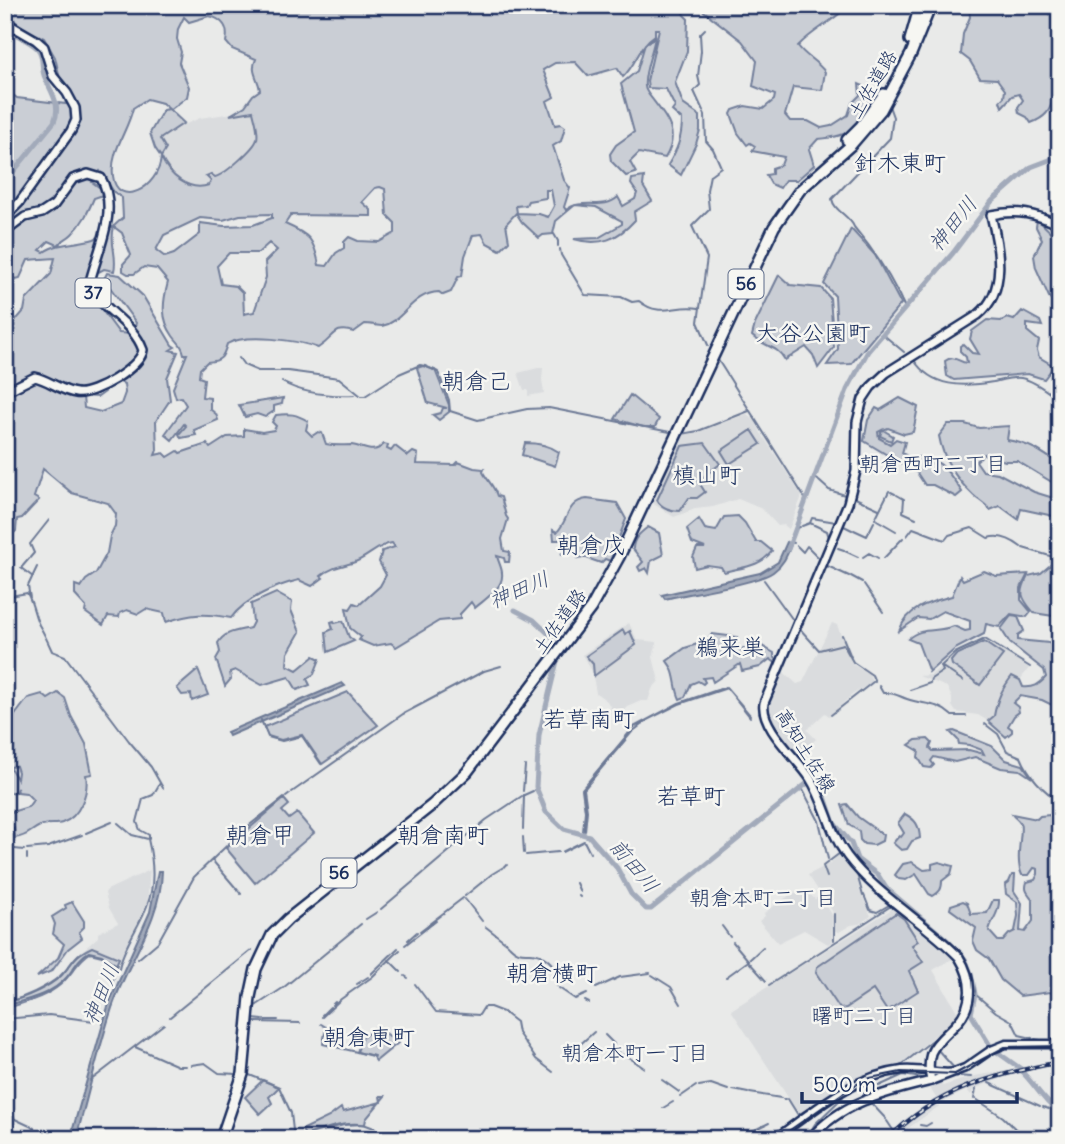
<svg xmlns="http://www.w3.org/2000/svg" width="1065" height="1144" font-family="Delius,'Klee One',sans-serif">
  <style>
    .built { fill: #dadcde }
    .green { fill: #caced5; stroke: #727e9a; stroke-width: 2; fill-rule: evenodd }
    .water { fill: #a2aaba; stroke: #6c7995; stroke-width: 2 }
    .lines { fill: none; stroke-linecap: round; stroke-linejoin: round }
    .stream { stroke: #6c7995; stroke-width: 2 }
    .river { stroke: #a2aaba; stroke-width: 5 }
    .secondary-casing { stroke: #1b2f5e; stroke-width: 11 }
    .primary-casing { stroke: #1b2f5e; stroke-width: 12 }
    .highway-casing { stroke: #1b2f5e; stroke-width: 14 }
    .secondary { stroke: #f6f6f2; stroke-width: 6 }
    .primary { stroke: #f6f6f2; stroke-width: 7 }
    .highway { stroke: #f6f6f2; stroke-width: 9 }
    .tram { stroke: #1b2f5e; stroke-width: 2 }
    .rail-casing { stroke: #1b2f5e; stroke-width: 4.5 }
    .rail { stroke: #f6f6f2; stroke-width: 2; stroke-dasharray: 5; stroke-linecap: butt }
    .labels { text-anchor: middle; stroke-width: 5; stroke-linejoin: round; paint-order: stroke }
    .shield { fill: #f6f6f2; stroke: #5d6b8a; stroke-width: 2 }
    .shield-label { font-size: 18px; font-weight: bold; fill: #1b2f5e }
    .street-label { font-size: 19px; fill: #1b2f5e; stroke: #f6f6f2 }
    .water-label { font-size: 21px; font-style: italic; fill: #44547a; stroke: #f6f6f2 }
    .neighbourhood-label { font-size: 21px; fill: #1b2f5e; stroke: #f6f6f2 }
    .quarter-label { font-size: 23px; fill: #1b2f5e; stroke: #f6f6f2 }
  </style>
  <rect width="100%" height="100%" fill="#e9eae9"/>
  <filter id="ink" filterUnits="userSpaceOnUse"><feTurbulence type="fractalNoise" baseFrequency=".0143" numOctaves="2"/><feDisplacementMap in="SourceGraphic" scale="14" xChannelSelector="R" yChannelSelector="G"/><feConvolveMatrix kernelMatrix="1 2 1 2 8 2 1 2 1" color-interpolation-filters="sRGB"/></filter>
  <g filter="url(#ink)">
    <path class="built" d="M253,110l4,19 -1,14 -33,32 -16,2 4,4 -2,4 -7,3 -10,-1 -18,-11 -8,-8 -5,-11 -1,-17 12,-10 28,-12z
      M538,368h5l-1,12 2,13 -16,3v-6h-4l-6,-17z
      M747,414l8,7 6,12 41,63 -13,33 -5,-4 -6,1 -16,-17 -24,-10 -25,8 -18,2 -21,8 -25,-16 31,-66 18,-3z
      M629,623l8,17 20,2 -4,15 6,24 -7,8 -4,12h-7l-14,6 -8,8 4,7 -6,-2 -10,-19 -11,-8 -4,-22 -10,-16z
      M832,623l5,2 15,39 17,10 3,8 -20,13 -23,21 -4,-3 -18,17 9,9 -17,16 -28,-32 -4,-10v-8l13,-36 17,15 6,-2z
      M985,639l44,29 -9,12 -7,-4 -16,22 -3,18 -6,5 -10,-6 -22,-3 -4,-6v-8l-5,-11 -28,-11 12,-1 23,-21z
      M840,853l17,21 2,14 12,28 -12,8 -8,1 -12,7 -4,-1v-16l-27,-40 23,-12z
      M150,870l-3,35 -27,53 -28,-12 -11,6 17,-15v-4l20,-10 -9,-15 -4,-15 2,-3z
      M798,893l4,3 6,-3 7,6 5,-3 13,20 -1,26 -4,2 -24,-14 -26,13 -19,-22 6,-5 -1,-3 26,-18z
      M892,909l8,7 12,4 42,38 -21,12 26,45 -62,53 -37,9 -61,37 -68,-104z
      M1019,1069l1,2 -46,18 -3,6 -4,-5 -18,9 -56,40h-7l18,-19 32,-22 -6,-10 10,-5 3,3 31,-10z"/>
    <path class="green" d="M5,5h676l3,10 4,4 -1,32 -12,31 8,22 17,12v14l-4,14 -15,31 -13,-10c9,-15 14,-27 14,-45l-10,-9 3,-4 -9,-18 -18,-1 -1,-7 12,-52h-4v6c-16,10 -18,29 -32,42l-6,-9 -29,8 -13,-14 -20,1 -12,7 11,27 -7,4 8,24 6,-1 4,3 -4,14 -8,5 11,34 6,8 -6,19 2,3c16,-13 37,1 52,-13l5,9 12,-7 2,-6 -6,-9 1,-5 12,-2 -1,9 9,15 -18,11 1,8c-17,19 -35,27 -61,19l24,-1 24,-14v-3l-26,-14 -21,-2 -19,16 -3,13 -10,1 -4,3 -17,-16 -6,-9 -10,11 3,17 -9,9 -13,-7 -5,-9 -9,1 -8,21 -3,20 -4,1 -7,15 -8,3 -4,-3c-28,1 -35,30 -57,34 -4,0 -12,-2 -17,-2l-11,8c-22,-6 -17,4 -36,16 -20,-8 -73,-15 -91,-4 -4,13 -5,17 -20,18l-7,7 -1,8 5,2 -2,18 8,1v11l6,5 2,6 -24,10 2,5 -15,3 -2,-4 7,-8 -2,-2 -12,16 -7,-6 21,-29 -5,-8 -5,1 -3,-10 14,-34h-3c-2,-10 -6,-11 -11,-18 -13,-18 -10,-35 -5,-54l-11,-13 -13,-2 -10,7h-6l-5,-3v-7l8,-9 -9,-22 -8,-6c-5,16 4,29 0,44l-10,-2 -15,8 -4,10 34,46 13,1 4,-11 -32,-44 3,-6 13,2 23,21 29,49 3,2 -5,3 8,2 -11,26 3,22 -14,21 1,29 -2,5 9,-2 4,4 10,-6 2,2 27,-9 3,4 17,-11 17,-1v-7l18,3 12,-2 2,-4 -4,-4 4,-7c14,-2 20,-1 32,6l-2,9 6,6 6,-4 4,1 4,11c9,2 16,1 25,1 12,1 22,11 33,-1l4,1 -1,4 4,2 4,-5 13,10 5,-4 5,2 -1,10 38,1 3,-3 16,6 10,1 -1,3c4,8 12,15 14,24l4,1 5,19 2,3 -6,20 2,12 6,1 -1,10h-4l-1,-4 -7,-2c1,5 5,12 5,17 2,15 -17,26 -27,35l-4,-6 -11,12v5l-21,2 -43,26 -5,-4 -18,3 -14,-6 2,-3 -11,-9 -4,-20 4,1 4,-6 5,2 21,-19 6,-11 -7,-13 3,-11 13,-4 -3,-4c-15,2 -25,16 -40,20 -11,3 -22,5 -31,13l2,2 -11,8 -13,-6c-24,6 -53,18 -68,38 -25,-5 -39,-5 -65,4l-2,-9 -18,-4 -8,5 -11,-4 -7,3 -1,4 -11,-1 -5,9 -18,-13 1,-5 -11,-12v-10l6,2 5,-7 10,-7 11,-20 3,-17 5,-10 1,-12 -8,-11 -36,-10 -29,-24 -9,28 5,3 -17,18 -5,1 -1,12 -11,10v-217l13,-6 6,-7 2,-11 25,-26 4,-16 -27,2 -8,18 -15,4v-193l12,9 49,6 -11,-47 -11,-19 -19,-9 -20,-16zM209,16c14,3 20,12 17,26l6,7 24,10c-6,13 2,18 4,31l-7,5 -8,11 -15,9 23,-4c2,9 6,19 4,28 -2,9 -33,36 -42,38l-4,-3 -5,2 5,5 -2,4c-21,7 -40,-10 -48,-28l5,-8 -6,-10 24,-16 -14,-13 17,-13 2,-10 -10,-24 2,-11 -4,-13 1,-10 6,-12 5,5zM147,99l15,4 7,6 -6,1 -13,23 5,15 6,9c-2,32 -44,52 -48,19 -3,-25 15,-45 20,-68zM100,171l14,21 8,6 1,20c-10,8 -16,16 -29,21 -16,5 -36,3 -50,13l-4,-2 9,-9 9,4c4,-5 9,-6 14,-11 11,-11 16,-22 22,-36l9,-3v-5l-11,-8zM380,187l5,2 2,26 8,8v10l-16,9 -21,-1 -9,-4 -5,5v6l-8,5 -9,13 -8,-1c-5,-26 -9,-30 -34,-41l6,-9 80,1v-6l-9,-8 13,-14zM546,190h5l3,16 -6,11 -9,-3 -22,-1 -1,-7 10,-1 2,-4 18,-3zM272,214v4l-19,7 -29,1 -24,-3v11l-26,20 -9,3 -9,-7 8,-15 36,-17 23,2 17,-5zM269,243l8,7 -12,12 1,15 -12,35 -10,2 -1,-21 -7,-7 -15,-2 -4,-18 12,-13h29zM116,380l8,4 1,9 -4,11 -20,8 -17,-4 -1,-12 15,1 7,-5 2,-11z
      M696,5h153c-15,16 -36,25 -51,41 8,11 19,15 27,26l-3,18 -29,-3 -8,28 5,6h18l13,7 10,-2 17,-11 4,-12 8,-8 -1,-11 9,4 2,5c-11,34 -15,43 -52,46l-9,10 5,16 -17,15h-12l-5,8 -9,-4 -5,-9 6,-1v-6l9,-3 3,-8 -32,-6 3,-5 -5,-3 -3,2 -9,-12 -7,-19 2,-4 12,-4 18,3 11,-9 1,-5 -22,-9 4,-25 -15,-20z
      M969,5h91v84c-13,12 -3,24 -29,34l-4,-6 -8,-4 -1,-6 5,-7 -4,-6 -7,2 -10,11 -2,-6 4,-4 1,-7 -8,-11 -17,-1 -10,-17 -9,-7 2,-20 7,-17z
      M655,37c-2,14 -12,37 -10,49 0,5 4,9 8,14 15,19 27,34 12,58l-26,-5 -9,9 6,11 -10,3 -15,-15 -1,-7 6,-9 18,-13 -13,-48 16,-13 8,-27z
      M1037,219l23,22v79l-5,-16 -6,-7 -13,-29 -2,-12 8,-17 -6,-12z
      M851,229l24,26 26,49 -50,60 -24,1 11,-16 -3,-53 -11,-12z
      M779,275l11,10 31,3 9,10 4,49 -16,21 -5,-13 -7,-8 -21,13c-7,-14 -22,-14 -33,-24l3,-12z
      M1022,311l18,10 2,5 -15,-2v7l12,10 -2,9 2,7 15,9 -10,13 -16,-5 -74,6 -7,-4 -2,-15c9,-7 13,1 22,2l-1,-6 -6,-6v-5l3,-2 9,9 7,1 -9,-15 2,-8 15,-11 14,1 6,-3 7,2z
      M423,366l12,4 14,35v7l-10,8 -6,-5 8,-2 2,-5h4l-19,-5 -11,-35z
      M630,395l29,24 -4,8h-12l-28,-8z
      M283,398l-1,6 -8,2v5l-9,6 -8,-3 -12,3 -6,-12z
      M900,398l18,9 -5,25 -9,2 -16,-6 -5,2 10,6 -2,5 -11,-5 2,-6 -4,2 1,6 11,6 6,-5 9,3 -3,11 9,5c26,-6 38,14 51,34l-6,5 -23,-12h-8l-8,-12 -53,-32 4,-21 8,-12 4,2z
      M948,424h17l14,4 30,-2 -2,14c22,3 35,12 53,25v22l-43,-26h-12l-21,-7 -8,7 7,10 15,2 36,19 26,8 -2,17 -37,-8 -3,10 -18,-13 -10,4c-5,-7 -11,-9 -17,-15 -17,-16 -30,-36 -34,-59z
      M752,430l9,14 -32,20 -8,-13z
      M525,443c14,0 24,2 34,9l-4,14 -33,-11z
      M705,443l15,21 -22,17 7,11 -8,6h-8l-9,13c-8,0 -19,-3 -23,-11l25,-54z
      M587,499l30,4 9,16 -16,42 -5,-2 -4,4 -17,-6 -6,1 1,-5 -6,-3 -12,4 8,-7 -4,-11 -5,4h-6l-1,-10 4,2c11,-11 10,-31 30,-33z
      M738,516l7,7 11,19h5l11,9c-12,16 -29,16 -48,21l-3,-5 -14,-2 -12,3 -2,-11 4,-9h8l-13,-5 -5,-14 12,-10 6,10 11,2 8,-14z
      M648,527l11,6 4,22 -12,6 -2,12 -3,-5 -6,3 -2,-4 5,-5 -10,-13c0,-10 7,-16 15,-22z
      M1055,561l5,1v55l-26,-4c-12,-15 -16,-18 -6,-37l13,-3z
      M984,571l12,5 32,-2 -7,14v12l10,12 -4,5 -16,-3 -12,13 -13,-3 -2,10 -29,15 -26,23 -11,-29 -10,-4c13,-13 30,-6 46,-13l11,5 5,-1v-9l-27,-10 -14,8 -11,-1 -19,13c9,-24 31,-29 53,-35l8,-20 3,4z
      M276,593l16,9 -1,8 9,22 -12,21 -1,12 10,5 17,-14 6,3 -6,15 -7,5 3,6 -13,5 -8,-13 -27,8 -27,-15 -5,2 1,7 -6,7 -9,-27 4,-7 -2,-9c7,-12 20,-12 32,-15l3,-6 -2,-18z
      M1011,616l7,1 6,14 -6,4v5l31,3 11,9v57l-18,-9 -22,-4 -7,7 5,4 1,5 -5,4 -6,10 4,3v3l-6,5 -18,-16 6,-5c3,-17 8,-27 18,-40l8,4 3,7c11,1 16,-2 23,-10l-2,-7 -34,-27 -9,-14z
      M334,621l1,2 8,-2 6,16 5,4 -26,11 -2,-20 7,-3 -2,-7z
      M623,630l2,4 5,-3 6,14 -42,31 -1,-12 -7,-8z
      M712,634l25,3 -1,9 3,3 23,-3 12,7v4l4,3 -2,3 -6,-4 -10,8 -18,4 -2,-7 -27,18 -2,-5 -8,1 2,4 -2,2 -5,-3 -7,3 -6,13 -5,2c-6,-12 -3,-26 -13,-38l18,-13 22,-7z
      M984,642l19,13 -23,30 -28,-20 -1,-4 5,-6z
      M198,670l10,25 -16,6 -1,-7 -9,1 -5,-7z
      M348,692l30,33 -56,39 -20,-29 -21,5 -13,-4 -4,-9z
      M58,693l7,5 6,18 15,28 6,30 -6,1c3,17 -6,42 -24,48 -7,2 -15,0 -22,3 -11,5 -11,10 -25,12l-1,-10 -9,1v-15l23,-7 5,-7 -7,-7 -8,-1 -1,-4 -1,4 -9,1 -2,-2v-21l6,-1 6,10 1,-7 -2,-6 -11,2v-43l4,-2 19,-25 14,-4 6,5z
      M954,731l38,15 14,14 17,5 9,13 -12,-8 -19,-2 -26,-11 -20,5 -21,-5 -3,4 3,4 -3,3 -7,-1 -6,-10 1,-6 -10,-6 7,-5 12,-1 4,4 -2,5 3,3 36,-1 15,4 -2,-4 -13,-5 -10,-1 -1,-4 -8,-8z
      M284,799l5,6 -7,6 7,8 8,-6 17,20 -59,50 -29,-35z
      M847,804l11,13 25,18 -1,6 -8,4 -10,-1 -4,-4 -1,-9 -10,-6 -7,-20z
      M905,814c11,6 14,11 15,24l-8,3 -5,8 -6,1 -8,-7 6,-7 2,1 3,-4 -6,-10z
      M1012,814l25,5 3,-3 10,-1 10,5v196l-6,-7 1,-14 -5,-3 -30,4 -19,-16 -12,-21 -12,-9 -4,-9 3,-13 -26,-19 1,-4 12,-4 4,2 4,11 16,-1 6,-13h6c1,13 -8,20 -10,31l9,10h5l6,-7 6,-3 3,-15 -1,-14 -11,-8 -1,-9 4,-3 3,-7h3l-1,16 8,12 -2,28 5,1 8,-11v-21c-5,-7 -9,-9 -6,-18l8,-2 3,-6v-5l-4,-1 -5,7h-7c-8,-16 2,-46 -2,-52 -2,-4 -6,-5 -8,-9z
      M912,862l12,8 8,-1v-5l7,-2 14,4 -2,8 -9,7c0,8 -2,11 -9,15l-4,-2 -13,-20 -10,6 -7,-1 -4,-4 8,-11z
      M72,902l12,19v6l-5,5 3,6 -14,11 -16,22 -15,6 21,-19 6,-14 -11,-10 2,-10 -3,-7 14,-9 -1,-3z
      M896,913l8,6 14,22 -6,4 11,17 -14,9 9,20 -31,20 -14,-21 -27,18 -6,1 -24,-36 1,-6z
      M92,947l27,11 -3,7 -14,-9 -12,-3c-13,8 -18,22 -30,32 -17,14 -35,17 -55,24v-6c18,-5 41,-15 55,-27 15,-14 11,-19 32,-29z
      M377,1026l21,17 -22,18 -4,-5 -15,-4 5,-14z
      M263,1080l16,7 -10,10 3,6 -12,11 -15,-17z
      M380,1096h5l-19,23 -1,5 -21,1 -39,10 -3,-5 27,-13 12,-9 2,4 38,-10z"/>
    <path class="water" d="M787,542l4,3c-4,11 -8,20 -18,27 -17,12 -84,21 -108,27l-3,-4 98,-22 18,-11z
      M342,683l3,3 -116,50 -2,-4z
      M158,871h4c-1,50 -35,91 -50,137 -14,43 -24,87 -36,131h-6l39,-136 41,-91z"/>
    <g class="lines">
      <path class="stream" d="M705,29l-5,5 1,17 -3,25 2,9 -6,6 11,24 1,26 7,8 8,18 -11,8 -3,15 2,19 -17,17 15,32 -9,64 10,23
        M554,234l4,7v5
        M560,249l1,6 24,40 36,2 11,5 7,-1c22,18 37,2 60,7
        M905,308c-13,-30 -30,-56 -51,-81 -4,-11 -20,-16 -22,-28l58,-61 3,-21 -4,-11 23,-45
        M883,334l1,1
        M886,337l18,15
        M239,358l5,7 14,6h30l51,7 22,18h4l34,-22 21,-9 5,1 13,6 11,28 1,11 28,9 49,-11 22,-1 121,24
        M718,360l85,135
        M914,360c18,28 49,27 79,22 9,-2 19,-5 28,-4 12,2 25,12 34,19l5,32
        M282,382c21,12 49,14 73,13
        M682,434l16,-3 51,-20
        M815,478l3,2
        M819,481l10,9 16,5
        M891,492l4,2
        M897,495l7,4 -1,13 13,6
        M804,497l2,3
        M853,497l11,5
        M866,503l13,6
        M875,519l14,-28
        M877,520l19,11
        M810,523l2,-5 24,4
        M842,525l10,5
        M802,526l8,-3 17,8 2,7
        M795,529l5,-2
        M854,530l13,6 7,-14
        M907,536l6,-8 32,12 4,-5 23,-7 16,10c12,-4 24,2 33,9
        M791,542l3,1
        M797,546l6,6 4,-6 13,13
        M838,548l6,2
        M1023,548l37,11
        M845,551l13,6
        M863,557l6,-4 9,5
        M884,558l19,-20
        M825,565l9,4
        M836,570l13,6
        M851,576l11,6
        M33,577l-12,-9 13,-15 -4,-9 19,-24
        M764,580l29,40
        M864,584l19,28
        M5,597l22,-4c6,10 7,22 12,32 5,8 9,17 13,26l13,5 64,85 22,26 12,21
        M30,598l-2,-12 9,-19
        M800,629l19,21 24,-6 10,18 19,13 3,7
        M842,635l9,22
        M941,666l14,-13 30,-14 45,28
        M879,686l4,7
        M910,690l20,-7 1,-4 12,-8 -2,-5 22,15
        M884,693c10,-1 14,3 23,6 16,6 30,3 44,16
        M831,715l42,-33
        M952,716h14
        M261,720l7,17 14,4 20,-5 19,28
        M985,724l13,10 9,17 14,6c7,17 22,35 39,44
        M810,772l6,8
        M535,790h2
        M803,790l16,31 9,38
        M523,791l2,-25
        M292,792l111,-78 81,-43 17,-5
        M524,795l9,-4
        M286,797l4,-3
        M118,823l14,12 16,4c5,21 7,47 -1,67 -8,21 -24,41 -28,62
        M523,829l1,-34
        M583,831l2,-20 -3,-22 52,-62 45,-24 47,-16 24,28
        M585,831l2,-20 -3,-22 48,-57 17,-13 30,-15 48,-16 23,29
        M86,833l26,-11
        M523,837l1,16
        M149,839v-4l-9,-5 -3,-8 6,-23 10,-4 7,-12
        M5,848l19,2
        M27,849l21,-2 34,-12
        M562,852l22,-11 6,12
        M27,854v5
        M526,855l32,-3
        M212,860l29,34
        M857,874l6,22
        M827,877l-4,-11 17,-13
        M576,883l4,9
        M864,895l6,15 7,2 12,-7
        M465,896l27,-22 15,-9
        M579,896l1,1
        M465,899l17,22
        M381,909l105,-89 36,-24
        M366,919l11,-7
        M722,926l8,11
        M486,927l22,17
        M420,931l43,-33
        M408,940l9,-8
        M834,940v-26
        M733,942l15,18
        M405,945l31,-24
        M509,945c13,14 19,4 31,10 14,7 19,17 17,31
        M138,959l20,-17 36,-65 48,-46 42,-33
        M389,960l12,12
        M748,961l15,-14
        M749,962l17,19
        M371,974l27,-26
        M652,975l19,12 10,17
        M729,975l18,-13
        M405,976l3,2
        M726,977l2,-1
        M113,980l3,-14
        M357,984l11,-7
        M415,984l21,28 43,3 5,-8h6l13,5 13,10 2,11 18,26 17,13
        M769,985l122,-79 14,10
        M559,988l16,11 12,-5
        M596,988l24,-11 30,-4
        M975,994l21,18 14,8
        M585,1001l4,2
        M5,1003c19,-5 41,-14 56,-27 7,-7 11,-16 18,-22
        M254,1004v-3
        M332,1005l3,-3
        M5,1006c21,-6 47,-11 62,-29 8,-10 11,-19 22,-25l13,3 15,10
        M322,1015l8,-8
        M170,1017l82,-67
        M322,1017l19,-18 31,-22 28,-27
        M5,1019l44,-4 45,6
        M263,1020l-10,-1 1,-12 29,-19 78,-64
        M265,1020h13
        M1012,1021l7,14 13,3
        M255,1022l45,1
        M321,1024l5,3 -3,17 51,12
        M605,1035l9,9
        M1035,1039l11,2
        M135,1047l43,19h8
        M1051,1047l5,8 4,-2
        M937,1049l17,19
        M617,1051l4,4
        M624,1054l20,14
        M567,1056l27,-24
        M191,1065l14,-2 14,10 18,1
        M899,1067l45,-36
        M247,1074l32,13 12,26 3,26
        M956,1076l15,1
        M662,1080l17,12
        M90,1081l74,-57
        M870,1081l9,5 24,-11 19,3
        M989,1083l51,23
        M699,1086l12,-2 17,6
        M859,1087l7,9
        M733,1090l15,3
        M750,1093l31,5
        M680,1097l16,-11
        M783,1099h2
        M788,1099l10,16 41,-26
        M974,1099l2,-10
        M976,1099l27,18 23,22
        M871,1103l15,16
        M5,1106l10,13 19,9 2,11
        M1043,1107l6,2
        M663,1108l10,-6
        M887,1121l6,9
        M920,1125l6,1 5,-3
        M810,1132l5,-8 28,-27
        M298,1139c19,-8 46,-19 68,-14 10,3 21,9 31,14
        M736,1139l33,-16"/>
      <path class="river" d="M5,28c10,7 25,13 33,21 6,7 3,18 6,26 6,16 18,29 10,47l-49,60
        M788,549l59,-159 21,-39 85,-98 39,-52 39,-34 29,-11
        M515,610l19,10 19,18 5,19 -19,78 -3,52 10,25 18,17 25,7 28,32 14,26 15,15h5l159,-128
        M814,780l8,8 12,35 17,20 6,16 21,16 8,13 62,53 17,18 6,15 4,20 -4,20 20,33
        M997,1052l24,17
        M1021,1071c13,12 24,33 39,41"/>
      <g class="secondary-casing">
        <path id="secondary" d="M931,1081l34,-13 26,-18 15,-6h54
          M774,1139c40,-28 78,-63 128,-69 18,-2 36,5 54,2"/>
      </g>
      <g class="primary-casing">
        <path id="primary" d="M5,22l31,18 8,7 9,29 14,17 8,15 1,12 -5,11 -52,72 -14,14
          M5,232l20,-15 17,-4 12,-8 19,-26 15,-5 13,4c19,34 -5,74 -12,108 14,25 44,36 54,64 -2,17 -50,46 -67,43 -15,-2 -27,-13 -41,-16l-30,15
          M810,1139c31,-37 76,-47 121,-58 -2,-9 -3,-18 0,-28 5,-12 17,-20 25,-29 19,-20 16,-46 3,-67 -35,-36 -82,-61 -112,-101 -18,-24 -21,-53 -37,-78 -13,-20 -50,-51 -46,-75l84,-200 8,-32 1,-49 6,-23 8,-12 15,-14 92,-58c30,-24 21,-68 13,-100 27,-6 45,-1 69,10"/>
      </g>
      <g class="highway-casing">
        <path id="highway" d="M910,40l10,-35
          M847,140l14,-14 23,-32
          M221,1139l22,-65 7,-77 6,-28 16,-34 16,-16 144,-114 35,-33 124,-164 28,-51 155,-330 26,-37 51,-45 30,-35 30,-56 20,-49"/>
      </g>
      <use href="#secondary" class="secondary"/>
      <use href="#primary" class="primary"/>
      <use href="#highway" class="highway"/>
      <path class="tram" d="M777,1139l76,-53 17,-8 31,-6 54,2 50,-27 55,-1"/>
      <g class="rail-casing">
        <path id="rail" d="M888,1139c50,-50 104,-64 172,-77"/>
      </g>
      <use href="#rail" class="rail"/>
    </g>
  </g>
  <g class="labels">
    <g class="shield">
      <rect x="728.5" y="269.5" width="35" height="29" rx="5"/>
      <rect x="75.5" y="278.5" width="35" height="29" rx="5"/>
      <rect x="321.5" y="858.5" width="35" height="29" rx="5"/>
    </g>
    <g class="shield-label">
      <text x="746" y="290">56</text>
      <text x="93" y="299">37</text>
      <text x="339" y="879">56</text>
    </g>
    <g class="street-label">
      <text transform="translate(872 84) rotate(-59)" y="7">土佐道路</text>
      <text transform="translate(559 621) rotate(-54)" y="7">土佐道路</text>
      <text transform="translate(806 750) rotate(58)" y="7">高知土佐線</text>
    </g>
    <g class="water-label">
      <text transform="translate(953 224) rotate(-51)" y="7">神田川</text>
      <text transform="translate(519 590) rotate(-23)" y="7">神田川</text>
      <text transform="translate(634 866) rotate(50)" y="7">前田川</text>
      <text transform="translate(101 994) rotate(-68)" y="7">神田川</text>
    </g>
    <g class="neighbourhood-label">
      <text x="933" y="471">朝倉西町二丁目</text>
      <text x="763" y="905">朝倉本町二丁目</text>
      <text x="864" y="1023">曙町二丁目</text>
      <text x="635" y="1060">朝倉本町一丁目</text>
    </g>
    <g class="quarter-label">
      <text x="900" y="171">針木東町</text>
      <text x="813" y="341">大谷公園町</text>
      <text x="476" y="389">朝倉己</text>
      <text x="707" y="483">槙山町</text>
      <text x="591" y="553">朝倉戊</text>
      <text x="730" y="655">鵜来巣</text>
      <text x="589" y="727">若草南町</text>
      <text x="691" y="804">若草町</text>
      <text x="260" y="843">朝倉甲</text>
      <text x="443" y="843">朝倉南町</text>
      <text x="552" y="981">朝倉横町</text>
      <text x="369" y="1045">朝倉東町</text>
    </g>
  </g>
  <rect width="1065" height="1144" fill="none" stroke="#f6f6f2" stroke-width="28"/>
  <rect x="14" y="14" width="1037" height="1116" fill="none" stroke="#1b2f5e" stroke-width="2.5" filter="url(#ink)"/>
  <path d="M802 1092v10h215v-10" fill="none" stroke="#1b2f5e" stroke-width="3.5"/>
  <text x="813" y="1092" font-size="21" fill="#1b2f5e" stroke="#f6f6f2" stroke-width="5" paint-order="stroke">500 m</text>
</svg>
